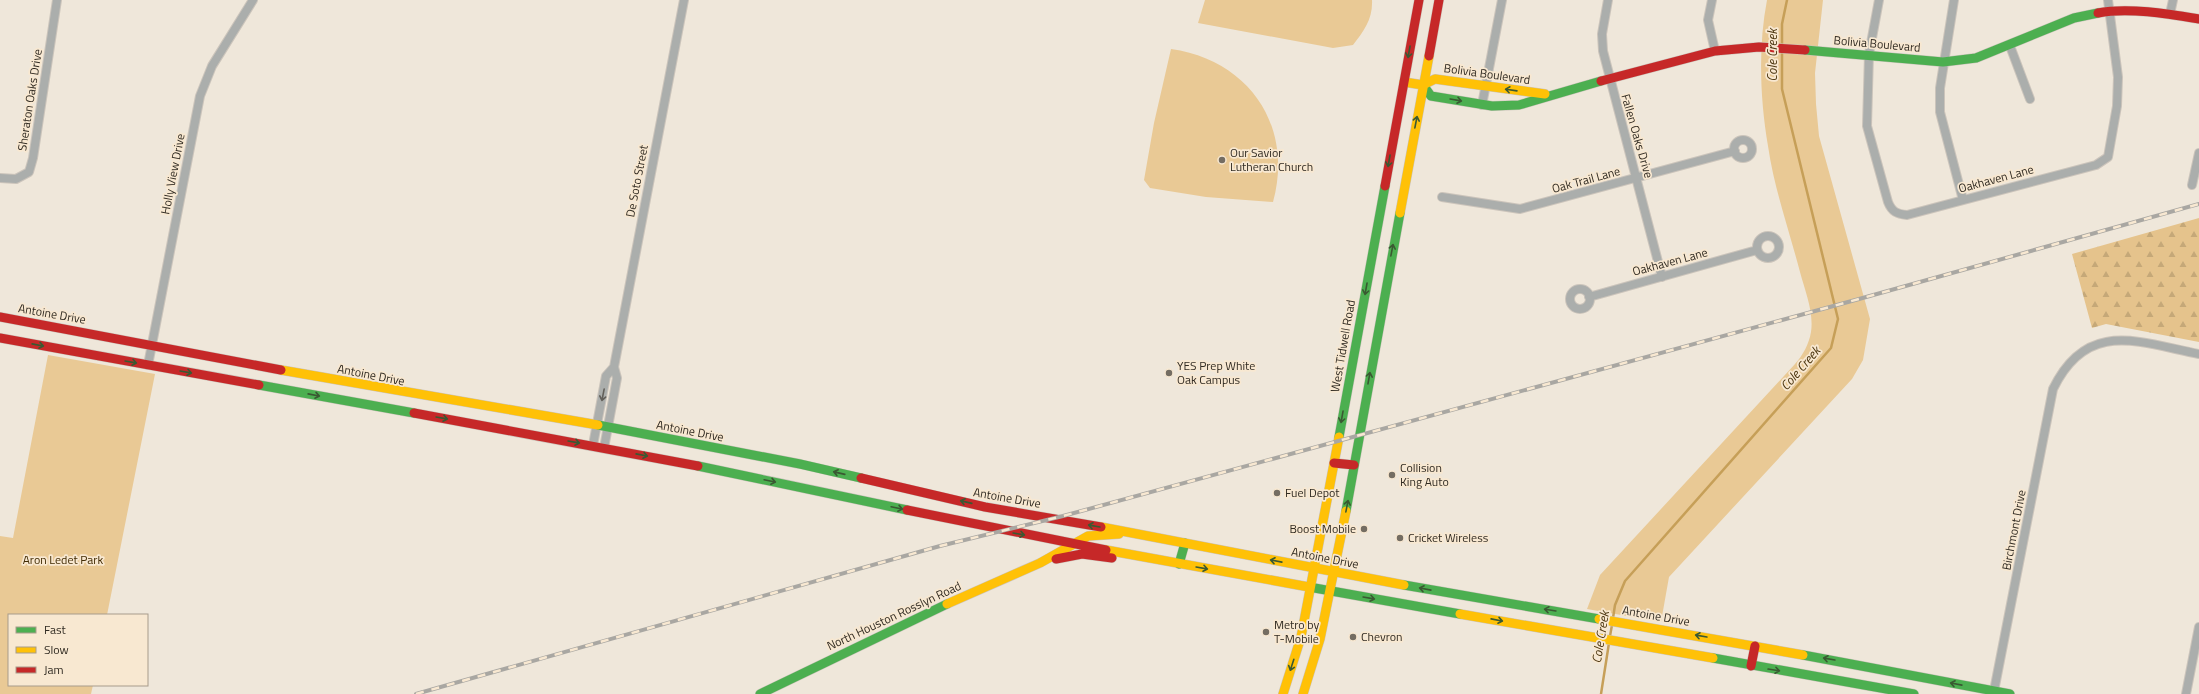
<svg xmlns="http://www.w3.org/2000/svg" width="2199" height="694" font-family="'Titillium Web',sans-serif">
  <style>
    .forest { fill: url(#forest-firs) }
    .green { fill: #e9c995 }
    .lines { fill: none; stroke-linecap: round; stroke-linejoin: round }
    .stream { stroke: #c69f58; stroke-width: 2.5 }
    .street-casing { stroke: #cbc4bb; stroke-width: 10 }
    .fast-casing { stroke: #cbc4bb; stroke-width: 10 }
    .slow-casing { stroke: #cbc4bb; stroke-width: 10 }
    .jam-casing { stroke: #cbc4bb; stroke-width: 10 }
    .street { stroke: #abaeac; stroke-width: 8 }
    .fast { stroke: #4caf50; stroke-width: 9 }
    .slow { stroke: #ffc107; stroke-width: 9 }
    .jam { stroke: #c62828; stroke-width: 9 }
    .rail-casing { stroke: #a9a7a2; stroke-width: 4 }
    .rail { stroke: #f8e8d1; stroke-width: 2.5; stroke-dasharray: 8; stroke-linecap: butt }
    .oneway { stroke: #3a5932 }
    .oneway2 { stroke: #625f59 }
    .poi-dot { fill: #746d62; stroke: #f8e8d1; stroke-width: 1.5 }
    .labels { text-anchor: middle; stroke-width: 3.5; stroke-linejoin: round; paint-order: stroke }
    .street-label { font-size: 12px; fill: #312b22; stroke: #f8e8d1 }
    .poi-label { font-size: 12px; fill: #312b22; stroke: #f8e8d1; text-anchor: start }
    .park-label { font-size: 12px; fill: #412b03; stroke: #f8e8d1 }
    .water-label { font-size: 13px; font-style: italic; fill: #4b350f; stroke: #f8e8d1 }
  </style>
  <defs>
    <pattern id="forest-firs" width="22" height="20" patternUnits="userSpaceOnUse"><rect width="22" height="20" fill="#e5c38c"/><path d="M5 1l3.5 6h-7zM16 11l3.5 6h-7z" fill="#c5a878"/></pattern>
  </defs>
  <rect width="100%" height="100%" fill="#efe7da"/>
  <path class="forest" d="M2199,218v124l-93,-18 -14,4 -20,-74z"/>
  <path class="green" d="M1205,0h167c1,19 -8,31 -19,45l-20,3 -135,-25z
    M1767,0h56l-8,73 1,31 3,32 51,183 -7,41 -11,19 -183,198 -8,45 -74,-13 13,-34 195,-211c8,-9 14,-20 16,-32 3,-20 -6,-41 -11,-60 -11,-42 -26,-84 -32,-126 -8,-47 -10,-99 -1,-146z
    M1171,49c78,11 123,77 102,153l-67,-5 -56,-9 -6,-8 10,-57z
    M48,355l107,19 -48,241h-98v70h84l-2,9h-91v-158l13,2z"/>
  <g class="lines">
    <path class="stream" d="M1782,44v-20l5,-24
      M1613,618l2,-13 10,-24 206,-233 7,-29 -56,-230v-38
      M1610,636l2,-11
      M1601,694l8,-51"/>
    <g class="street-casing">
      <path id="street" d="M1608,0l-6,34 1,17 59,226
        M1712,0l-4,20 7,31
        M1879,0l-10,54 -2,72 21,76c4,10 9,12 19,13l189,-50 12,-8 9,-51 1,-29 -10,-77
        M1954,0l-14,88v24l23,88
        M2170,14l3,-14
        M2010,46l20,53
        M1482,105l20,-105
        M1734 149a9 9 0 1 1 18 0a9 9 0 1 1-18 0Z
        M0,178l16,1 13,-7 4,-14 24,-158
        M2192,185l7,-32
        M1442,197l78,12 215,-58
        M1757 247a11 11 0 1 1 22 0a11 11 0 1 1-22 0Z
        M1570 299a10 10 0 1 1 20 0a10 10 0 1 1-20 0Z
        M1589,297l168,-47
        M148,365l52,-269 12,-30 41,-66
        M593,445l13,-69 8,-9
        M604,448l13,-70 -3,-11 70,-367
        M1994,691l59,-302c34,-70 85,-47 146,-35
        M2186,694l13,-67"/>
    </g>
    <g class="fast-casing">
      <path id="fast" d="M1805,50l138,12 33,-4 98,-40 24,-5
        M1423,85l8,11 61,10 27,-1 82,-24
        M259,385l155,28
        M598,425l202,39 61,14
        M1339,437l46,-251
        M698,466l209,44
        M1346,511l54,-298
        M1179,564l6,-21
        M1404,585l195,34
        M1309,587l151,27
        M1803,655l207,39
        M1713,658l201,36
        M760,694l187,-90"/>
    </g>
    <g class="slow-casing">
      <path id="slow" d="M1404,82l19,3 12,-6 110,15
        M1400,213l29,-157
        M281,370l317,55
        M1101,527l303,58
        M1106,550l203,37
        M947,604l93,-41 48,-27 31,-2
        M1460,614l253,44
        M1599,619l204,36
        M1283,694l18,-57 38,-200
        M1303,694l17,-55 26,-128"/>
    </g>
    <g class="jam-casing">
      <path id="jam" d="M2098,13c30,-6 71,1 101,6
        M1429,56l10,-56
        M1601,81l114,-30 44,-4 46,3
        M1385,186l34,-186
        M0,317l281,53
        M0,338l259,47
        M414,413l284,53
        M1334,463l20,2
        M861,478l124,29 116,20
        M907,510l199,40
        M1056,559l26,-5 30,4
        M1751,666l4,-20"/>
    </g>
    <use href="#street" class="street"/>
    <use href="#fast" class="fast"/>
    <use href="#slow" class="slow"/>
    <use href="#jam" class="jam"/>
    <g class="rail-casing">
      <path id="rail" d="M416,694l524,-148 123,-30 796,-217 340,-95"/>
    </g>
    <use href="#rail" class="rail"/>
  </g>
  <defs><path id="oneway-shaft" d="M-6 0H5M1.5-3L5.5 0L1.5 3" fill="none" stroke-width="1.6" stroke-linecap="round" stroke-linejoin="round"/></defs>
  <g class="oneway">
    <use href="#oneway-shaft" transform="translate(1409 52) rotate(100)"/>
    <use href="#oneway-shaft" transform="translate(1511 90) rotate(-172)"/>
    <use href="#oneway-shaft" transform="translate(1456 100) rotate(10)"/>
    <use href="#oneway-shaft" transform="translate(1416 122) rotate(-79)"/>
    <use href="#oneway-shaft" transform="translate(1389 161) rotate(100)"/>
    <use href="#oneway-shaft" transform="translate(1392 250) rotate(-79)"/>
    <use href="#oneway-shaft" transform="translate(1366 289) rotate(100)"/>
    <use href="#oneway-shaft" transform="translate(38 345) rotate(11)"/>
    <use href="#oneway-shaft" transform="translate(131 362) rotate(10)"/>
    <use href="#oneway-shaft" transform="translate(186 372) rotate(10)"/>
    <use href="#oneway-shaft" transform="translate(1369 378) rotate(-80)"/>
    <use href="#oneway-shaft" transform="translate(314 395) rotate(11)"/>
    <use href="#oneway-shaft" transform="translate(1342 417) rotate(100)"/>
    <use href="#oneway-shaft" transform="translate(442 418) rotate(10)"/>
    <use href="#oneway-shaft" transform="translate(574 442) rotate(10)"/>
    <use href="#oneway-shaft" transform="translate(642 455) rotate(11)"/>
    <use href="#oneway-shaft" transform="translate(839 473) rotate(-167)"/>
    <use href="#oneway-shaft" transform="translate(770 481) rotate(12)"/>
    <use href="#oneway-shaft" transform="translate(966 502) rotate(-167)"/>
    <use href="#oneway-shaft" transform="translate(1347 506) rotate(-79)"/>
    <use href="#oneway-shaft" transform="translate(897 508) rotate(12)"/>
    <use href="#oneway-shaft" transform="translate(1094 526) rotate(-170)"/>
    <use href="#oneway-shaft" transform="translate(1019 534) rotate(10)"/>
    <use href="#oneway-shaft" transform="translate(1276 561) rotate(-169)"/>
    <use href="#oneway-shaft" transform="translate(1202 568) rotate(10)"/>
    <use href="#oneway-shaft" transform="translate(1425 589) rotate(-169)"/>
    <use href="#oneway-shaft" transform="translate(1369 598) rotate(10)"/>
    <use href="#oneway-shaft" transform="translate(1550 610) rotate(-171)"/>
    <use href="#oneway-shaft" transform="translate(1497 620) rotate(11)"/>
    <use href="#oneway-shaft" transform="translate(1701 636) rotate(-170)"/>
    <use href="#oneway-shaft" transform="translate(1829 659) rotate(-170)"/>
    <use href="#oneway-shaft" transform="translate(1292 665) rotate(108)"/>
    <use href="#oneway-shaft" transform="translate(1774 670) rotate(9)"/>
    <use href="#oneway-shaft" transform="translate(1956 684) rotate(-169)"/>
  </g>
  <use class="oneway2" href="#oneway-shaft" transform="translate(603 395) rotate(101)"/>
  <g class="poi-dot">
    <circle cx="1222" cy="160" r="4"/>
    <circle cx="1169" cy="373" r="4"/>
    <circle cx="1392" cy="475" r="4"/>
    <circle cx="1277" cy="493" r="4"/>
    <circle cx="1364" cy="529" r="4"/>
    <circle cx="1400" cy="538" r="4"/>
    <circle cx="1266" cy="632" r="4"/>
    <circle cx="1353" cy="637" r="4"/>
  </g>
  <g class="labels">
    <g class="street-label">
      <text transform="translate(1877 44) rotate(5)" y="4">Bolivia Boulevard</text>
      <text transform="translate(1487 74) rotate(8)" y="4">Bolivia Boulevard</text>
      <text transform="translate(30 100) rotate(-81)" y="4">Sheraton Oaks Drive</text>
      <text transform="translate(1637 136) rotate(74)" y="4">Fallen Oaks Drive</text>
      <text transform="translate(173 174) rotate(-79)" y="4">Holly View Drive</text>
      <text transform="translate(1996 179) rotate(-15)" y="4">Oakhaven Lane</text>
      <text transform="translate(1586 180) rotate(-15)" y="4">Oak Trail Lane</text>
      <text transform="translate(637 181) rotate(-79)" y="4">De Soto Street</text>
      <text transform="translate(1670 262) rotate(-15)" y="4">Oakhaven Lane</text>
      <text transform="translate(52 314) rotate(10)" y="4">Antoine Drive</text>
      <text transform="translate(1343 346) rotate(-80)" y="4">West Tidwell Road</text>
      <text transform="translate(371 375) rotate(11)" y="4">Antoine Drive</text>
      <text transform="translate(690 431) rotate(11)" y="4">Antoine Drive</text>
      <text transform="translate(1007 498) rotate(10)" y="4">Antoine Drive</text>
      <text transform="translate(2014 530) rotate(-79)" y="4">Birchmont Drive</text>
      <text transform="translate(1325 558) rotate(11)" y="4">Antoine Drive</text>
      <text transform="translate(894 616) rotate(-25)" y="4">North Houston Rosslyn Road</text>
      <text transform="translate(1656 616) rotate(10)" y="4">Antoine Drive</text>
    </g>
    <g class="poi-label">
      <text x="1230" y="157">Our Savior<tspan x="1230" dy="14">Lutheran Church</tspan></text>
      <text x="1177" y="370">YES Prep White<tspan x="1177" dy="14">Oak Campus</tspan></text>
      <text x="1400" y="472">Collision<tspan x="1400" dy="14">King Auto</tspan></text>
      <text x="1285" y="497">Fuel Depot</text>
      <text x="1356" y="533" text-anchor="end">Boost Mobile</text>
      <text x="1408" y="542">Cricket Wireless</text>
      <text x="1274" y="629">Metro by<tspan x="1274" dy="14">T-Mobile</tspan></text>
      <text x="1361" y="641">Chevron</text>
    </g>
    <g class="park-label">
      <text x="63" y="564">Aron Ledet Park</text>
    </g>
    <g class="water-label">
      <text transform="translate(1772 55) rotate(-90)" y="5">Cole Creek</text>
      <text transform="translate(1800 368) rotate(-49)" y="5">Cole Creek</text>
      <text transform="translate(1600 637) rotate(-81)" y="5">Cole Creek</text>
    </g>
  </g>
  <rect x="8" y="614" width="140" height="72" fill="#f8e8d1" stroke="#a89c8b"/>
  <rect x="16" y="627" width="20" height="6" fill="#4caf50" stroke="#a89c8b"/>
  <text x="44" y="634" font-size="12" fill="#312b22">Fast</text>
  <rect x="16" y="647" width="20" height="6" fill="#ffc107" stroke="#a89c8b"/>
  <text x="44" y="654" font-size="12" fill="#312b22">Slow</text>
  <rect x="16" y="667" width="20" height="6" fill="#c62828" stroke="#a89c8b"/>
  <text x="44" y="674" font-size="12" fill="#312b22">Jam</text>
</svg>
